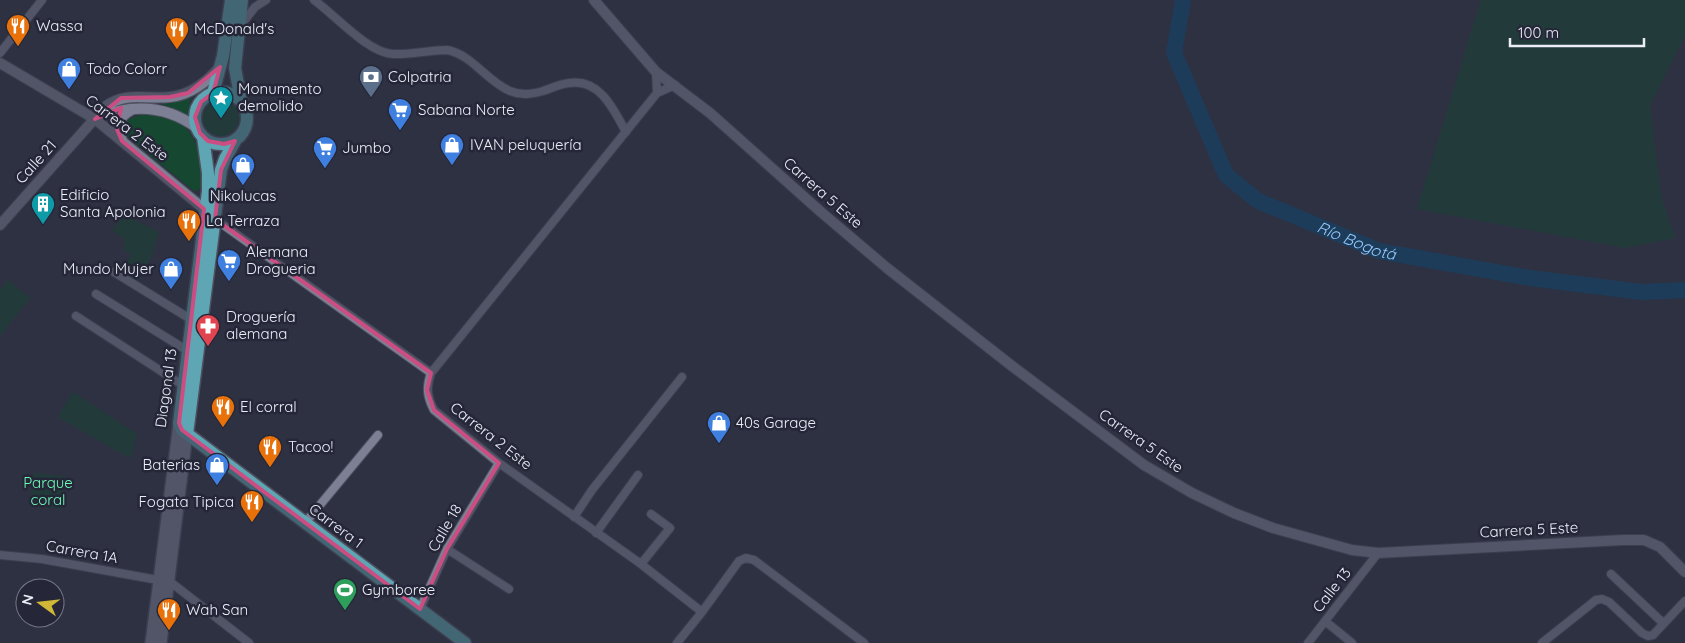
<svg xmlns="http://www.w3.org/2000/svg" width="1685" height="643" font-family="Quicksand,sans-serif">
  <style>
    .green { fill: #164831 }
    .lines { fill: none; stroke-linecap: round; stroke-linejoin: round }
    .river { stroke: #0b4979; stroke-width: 16 }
    .minor-casing { stroke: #4e4f5f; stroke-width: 10 }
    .tertiary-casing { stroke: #4e4f5f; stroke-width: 12 }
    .secondary-casing { stroke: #4e4f5f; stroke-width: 14 }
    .primary-casing { stroke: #4e4f5f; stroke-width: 15 }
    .minor { stroke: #7d8095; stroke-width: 8 }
    .tertiary { stroke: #7d8095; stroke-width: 10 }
    .secondary { stroke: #7d8095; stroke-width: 11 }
    .primary { stroke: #5ea6b4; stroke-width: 12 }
    .marked { fill: none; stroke: #cc4d82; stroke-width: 4; stroke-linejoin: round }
    .labels { text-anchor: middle; stroke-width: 5; stroke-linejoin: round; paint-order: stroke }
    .poi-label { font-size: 15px; fill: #ebedf9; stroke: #252738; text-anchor: start }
    .street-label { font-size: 15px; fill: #ebedf9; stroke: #252738 }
    .park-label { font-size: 15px; fill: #71fcb8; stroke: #252738 }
    .water-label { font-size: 16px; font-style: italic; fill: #93c9fe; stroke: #252738 }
  </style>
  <rect width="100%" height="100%" fill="#2e3142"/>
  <path class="green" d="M1481,0h204v36l-35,69 11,92 14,41 -50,10 -208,-39z
    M191,96l-3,21 -10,-7 -18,-6 14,-2z
    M203 118a18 18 0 1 1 36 0a18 18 0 1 1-36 0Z
    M145,113c6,1 13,1 20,3 31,8 40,43 36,71l-4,4h-3l-73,-59v-10z
    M124,215l35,17 -6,22 -15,28 -17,-12 10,-15 -8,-6 2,-9 -13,-10z
    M8,280l22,18 -30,38v-46z
    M73,392l64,42 -6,23h-4l-69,-40z
    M34,473l32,3 -4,33 -33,-3z"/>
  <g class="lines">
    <path class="river" id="s1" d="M1183,0l-9,53 52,122 32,26 121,50 151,27 111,14 44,-2"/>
    <g class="minor-casing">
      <path id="minor" d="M314,0c21,15 54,53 79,54 17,1 36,-4 54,-4 26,5 39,31 63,41 12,5 22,3 33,0 9,-3 17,-7 26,-8 31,-5 45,27 57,49
        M241,25l14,-18 11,-7
        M0,53l42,-53
        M656,72l1,21
        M675,85l-18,8 -226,280c-5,14 -4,24 3,37l65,53 142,101 61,48
        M215,219l216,154
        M114,272l78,48
        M96,294l92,57
        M76,316l108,70
        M574,517l18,-27 90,-113
        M305,523l73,-88
        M596,533l42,-58
        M447,549l62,40
        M0,555l42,4 116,21
        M641,564l29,-36 -19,-14
        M1611,574l52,49
        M169,581l80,62
        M420,609l27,-60 52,-86
        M1325,621l27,22
        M677,643l25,-31 37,-51 7,-3 8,2 110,83
        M1308,643l70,-90
        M1542,643l54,-43 6,-1 7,3 33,31 6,3 5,-1 32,-34"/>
    </g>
    <g class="tertiary-casing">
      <path id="tertiary" d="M594,0l62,72 54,41 111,99 66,56 125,98 132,99 48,28 42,20 39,15 79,22 26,3 245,-13h21l16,7 25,25
        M0,63l95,56 109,90
        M96,118c35,-14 69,-14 101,10
        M122,140c-9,-11 -2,-25 10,-30
        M0,225l106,-119c21,-15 40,-6 64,-9 21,-2 36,-15 50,-30"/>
    </g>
    <g class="secondary-casing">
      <path id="secondary" d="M151,643l28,-220
        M161,643l26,-209"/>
    </g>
    <g class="primary-casing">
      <path id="primary" d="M195 118a26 26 0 1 1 52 0a26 26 0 1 1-52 0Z
        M213,93l10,-37 8,-56
        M241,101l-6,-33 7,-68
        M203,137l5,36v18l-29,232 3,7 283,213
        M187,434l34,-264 4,-11 10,-18"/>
    </g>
    <use href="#minor" class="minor"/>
    <use href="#tertiary" class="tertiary"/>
    <use href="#secondary" class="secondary"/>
    <use href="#primary" class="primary"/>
  </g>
  <path d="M0 0H1685V643H0ZM220,67l-7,26 -12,9 -6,15 5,16 8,8 16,3 11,-3 -14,29 -6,49 216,154 -4,17 7,20 65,53 -52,86 -27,60 -238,-179 -3,-7 25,-214 -82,-68 -5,-12 4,-21 -26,11 26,-21 49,-1 18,-4z" fill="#2e3142" fill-opacity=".55" fill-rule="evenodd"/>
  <path class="marked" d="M220,67l-7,26 -12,9 -6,15 5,16 8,8 16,3 11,-3 -14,29 -6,49 216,154 -4,17 7,20 65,53 -52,86 -27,60 -238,-179 -3,-7 25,-214 -82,-68 -5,-12 4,-21 -26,11 26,-21 49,-1 18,-4z"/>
  <defs>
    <g id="restaurant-pin" transform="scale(1.25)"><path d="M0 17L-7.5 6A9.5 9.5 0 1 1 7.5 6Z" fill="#e8710a" stroke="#252738"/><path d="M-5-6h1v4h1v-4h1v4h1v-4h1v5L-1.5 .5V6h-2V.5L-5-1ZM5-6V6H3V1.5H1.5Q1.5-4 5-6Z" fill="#fff"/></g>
    <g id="shop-pin" transform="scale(1.25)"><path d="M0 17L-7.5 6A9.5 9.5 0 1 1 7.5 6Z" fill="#3f7fe0" stroke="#252738"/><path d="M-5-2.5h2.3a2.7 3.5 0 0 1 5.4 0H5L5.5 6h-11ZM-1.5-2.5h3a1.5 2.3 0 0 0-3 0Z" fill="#fff"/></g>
    <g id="bank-pin" transform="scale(1.25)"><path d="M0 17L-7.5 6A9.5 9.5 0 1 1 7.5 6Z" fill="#5c6f8a" stroke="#252738"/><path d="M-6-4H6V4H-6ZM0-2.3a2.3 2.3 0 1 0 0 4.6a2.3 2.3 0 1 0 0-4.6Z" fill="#fff"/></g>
    <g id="sight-pin" transform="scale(1.25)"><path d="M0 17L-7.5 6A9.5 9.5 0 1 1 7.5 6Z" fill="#0f9aa8" stroke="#252738"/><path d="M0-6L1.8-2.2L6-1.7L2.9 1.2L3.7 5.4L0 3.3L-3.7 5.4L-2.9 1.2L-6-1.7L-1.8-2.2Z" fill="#fff"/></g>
    <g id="supermarket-pin" transform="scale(1.25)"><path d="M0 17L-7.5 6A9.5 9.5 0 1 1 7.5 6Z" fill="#3f7fe0" stroke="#252738"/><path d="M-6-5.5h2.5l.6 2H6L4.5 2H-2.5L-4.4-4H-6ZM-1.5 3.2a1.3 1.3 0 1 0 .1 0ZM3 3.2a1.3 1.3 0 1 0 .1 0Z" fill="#fff"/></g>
    <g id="building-pin" transform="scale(1.25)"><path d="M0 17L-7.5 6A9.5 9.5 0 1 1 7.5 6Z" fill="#0f9aa8" stroke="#252738"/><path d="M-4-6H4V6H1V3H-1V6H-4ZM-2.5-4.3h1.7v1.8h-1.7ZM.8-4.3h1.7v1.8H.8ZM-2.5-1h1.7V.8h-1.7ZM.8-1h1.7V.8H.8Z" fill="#fff"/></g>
    <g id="pharmacy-pin" transform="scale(1.25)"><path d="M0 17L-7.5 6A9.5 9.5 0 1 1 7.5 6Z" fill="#e0444e" stroke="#252738"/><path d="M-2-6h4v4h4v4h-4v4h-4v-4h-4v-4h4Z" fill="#fff"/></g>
    <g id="stadium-pin" transform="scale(1.25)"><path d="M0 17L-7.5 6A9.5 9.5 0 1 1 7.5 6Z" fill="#2e9e5b" stroke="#252738"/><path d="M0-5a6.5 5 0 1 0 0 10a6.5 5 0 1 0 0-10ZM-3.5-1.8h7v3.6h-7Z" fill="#fff"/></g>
  </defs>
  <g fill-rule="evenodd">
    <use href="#restaurant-pin" x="18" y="26"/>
    <use href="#restaurant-pin" x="177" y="29"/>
    <use href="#shop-pin" x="69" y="69"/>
    <use href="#bank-pin" x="371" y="77"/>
    <use href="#sight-pin" x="221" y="98"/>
    <use href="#supermarket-pin" x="400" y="110"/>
    <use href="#shop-pin" x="452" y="145"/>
    <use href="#supermarket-pin" x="325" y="148"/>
    <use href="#shop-pin" x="243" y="165"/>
    <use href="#building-pin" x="43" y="204"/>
    <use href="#restaurant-pin" x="189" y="221"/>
    <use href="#supermarket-pin" x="229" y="261"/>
    <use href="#shop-pin" x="171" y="269"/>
    <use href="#pharmacy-pin" x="208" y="326"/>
    <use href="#restaurant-pin" x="223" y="407"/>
    <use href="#shop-pin" x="719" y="423"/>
    <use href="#restaurant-pin" x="270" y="447"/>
    <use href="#shop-pin" x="217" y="465"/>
    <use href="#restaurant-pin" x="252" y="502"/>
    <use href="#stadium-pin" x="345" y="590"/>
    <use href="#restaurant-pin" x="169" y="610"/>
  </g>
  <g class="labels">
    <g class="poi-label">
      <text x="36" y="31">Wassa</text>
      <text x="194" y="34">McDonald's</text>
      <text x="86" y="74">Todo Colorr</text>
      <text x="388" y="82">Colpatria</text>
      <text x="238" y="94">Monumento<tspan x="238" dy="17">demolido</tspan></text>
      <text x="418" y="115">Sabana Norte</text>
      <text x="470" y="150">IVAN peluquería</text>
      <text x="342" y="153">Jumbo</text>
      <text x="60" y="200">Edificio<tspan x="60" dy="17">Santa Apolonia</tspan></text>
      <text x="243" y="201" text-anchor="middle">Nikolucas</text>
      <text x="206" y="226">La Terraza</text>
      <text x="246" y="257">Alemana<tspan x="246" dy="17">Drogueria</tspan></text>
      <text x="154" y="274" text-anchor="end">Mundo Mujer</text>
      <text x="226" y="322">Droguería<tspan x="226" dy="17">alemana</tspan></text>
      <text x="240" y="412">El corral</text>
      <text x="736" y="428">40s Garage</text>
      <text x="288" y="452">Tacoo!</text>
      <text x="200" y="470" text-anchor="end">Baterias</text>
      <text x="234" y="507" text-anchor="end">Fogata Tipica</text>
      <text x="362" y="595">Gymboree</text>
      <text x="186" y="615">Wah San</text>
    </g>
    <g class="street-label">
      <text transform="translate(127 128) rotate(37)" y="5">Carrera 2 Este</text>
      <text transform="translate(36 162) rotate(-48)" y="5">Calle 21</text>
      <text transform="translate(823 193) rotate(41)" y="5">Carrera 5 Este</text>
      <text transform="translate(166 388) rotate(-82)" y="5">Diagonal 13</text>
      <text transform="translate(491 436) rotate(38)" y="5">Carrera 2 Este</text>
      <text transform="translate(1141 441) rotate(35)" y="5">Carrera 5 Este</text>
      <text transform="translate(336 526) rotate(37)" y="5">Carrera 1</text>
      <text transform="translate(445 528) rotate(-60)" y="5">Calle 18</text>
      <text transform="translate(1529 530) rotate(-3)" y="5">Carrera 5 Este</text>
      <text transform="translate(82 552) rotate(10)" y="5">Carrera 1A</text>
      <text transform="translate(1332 590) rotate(-52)" y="5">Calle 13</text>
    </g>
    <g class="park-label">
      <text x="48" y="488">Parque<tspan x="48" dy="17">coral</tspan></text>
    </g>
    <g class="water-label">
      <text dy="6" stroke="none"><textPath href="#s1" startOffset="334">Río Bogotá</textPath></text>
    </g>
  </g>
  <g transform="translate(40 603) rotate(285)"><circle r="24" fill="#252738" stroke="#747685"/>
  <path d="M0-4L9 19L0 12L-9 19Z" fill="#d0b736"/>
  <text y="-8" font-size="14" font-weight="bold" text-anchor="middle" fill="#ebedf9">N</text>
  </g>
  <path d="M1510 38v8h134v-8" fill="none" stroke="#ebedf9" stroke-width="2.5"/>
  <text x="1518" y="38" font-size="15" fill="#ebedf9" stroke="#252738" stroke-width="4" paint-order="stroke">100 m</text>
</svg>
